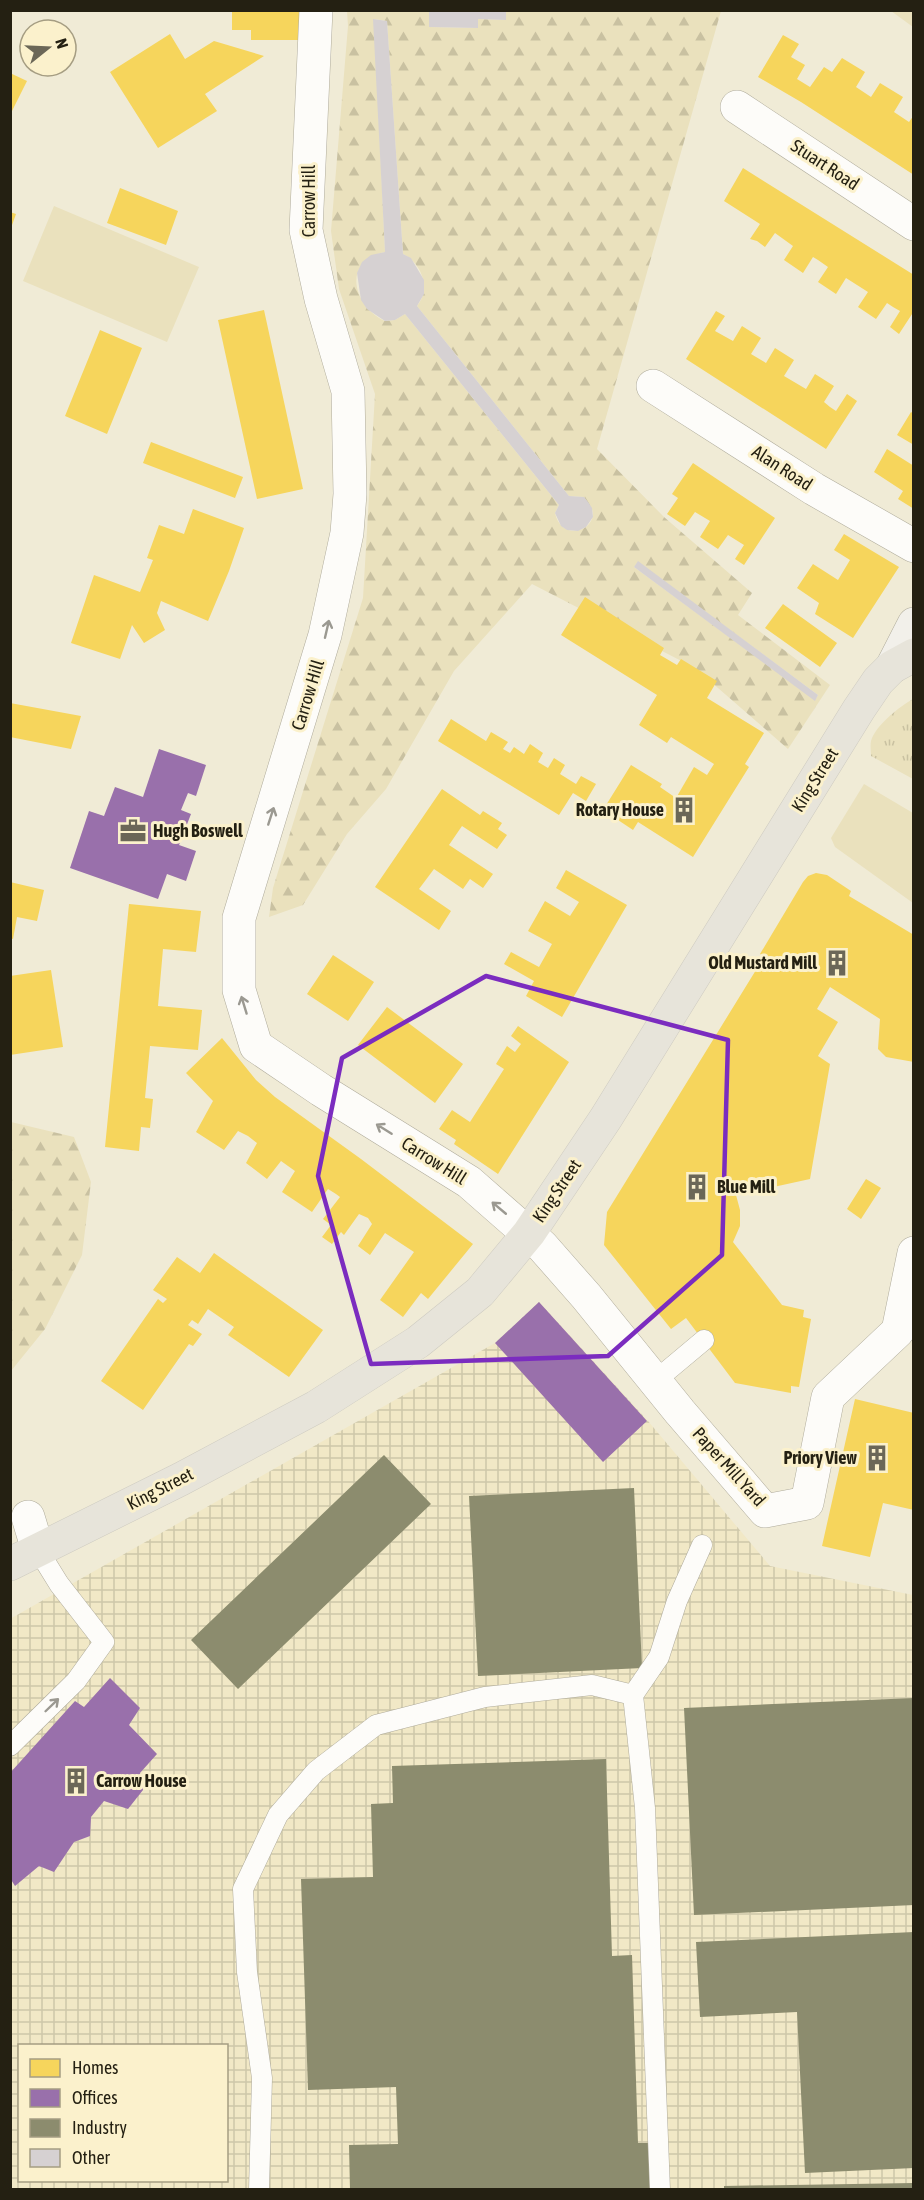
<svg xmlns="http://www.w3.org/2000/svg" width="924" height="2200" font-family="'Asap Condensed',sans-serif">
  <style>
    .industrial { fill: url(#industrial-grid); fill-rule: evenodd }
    .grass { fill: url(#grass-tufts) }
    .forest { fill: url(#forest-firs); fill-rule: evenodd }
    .park { fill: url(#park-crowns) }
    .garden { fill: #eae1bd }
    .homes { fill: #f6d55c }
    .offices { fill: #9970ab }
    .industry { fill: #8c8c6e }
    .building { fill: #d6d1d2 }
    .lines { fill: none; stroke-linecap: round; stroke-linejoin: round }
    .lane-casing { stroke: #afab9b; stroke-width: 21 }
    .street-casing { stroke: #afab9b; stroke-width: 34 }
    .secondary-casing { stroke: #afab9b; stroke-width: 34 }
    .primary-casing { stroke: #cecbc1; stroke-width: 34 }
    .lane { stroke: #fdfcf9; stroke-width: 20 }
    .street { stroke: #fdfcf9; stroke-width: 33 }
    .secondary { stroke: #f2f0ea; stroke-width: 33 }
    .primary { stroke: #e7e4da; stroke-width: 33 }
    .oneway { stroke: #9b9991 }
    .marked { fill: none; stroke: #7b2cbf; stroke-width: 4.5; stroke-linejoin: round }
    .labels { text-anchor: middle; stroke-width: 6; stroke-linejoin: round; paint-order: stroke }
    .street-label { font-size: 18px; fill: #242012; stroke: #fbf1cc }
    .poi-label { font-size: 18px; font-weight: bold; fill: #242012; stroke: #fbf1cc; text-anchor: end }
  </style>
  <defs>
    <pattern id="industrial-grid" width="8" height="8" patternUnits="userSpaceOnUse" patternTransform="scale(1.5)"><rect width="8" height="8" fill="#f1e8c6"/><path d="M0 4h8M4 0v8" fill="none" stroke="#cec7a9"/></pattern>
    <pattern id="grass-tufts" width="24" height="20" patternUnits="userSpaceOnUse" patternTransform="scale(1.5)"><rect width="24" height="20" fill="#eae1bd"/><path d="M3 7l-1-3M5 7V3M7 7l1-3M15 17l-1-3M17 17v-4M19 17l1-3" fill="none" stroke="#c9c1a1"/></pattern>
    <pattern id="forest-firs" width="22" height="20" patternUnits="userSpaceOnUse" patternTransform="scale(1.5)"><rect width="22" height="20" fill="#eae1bd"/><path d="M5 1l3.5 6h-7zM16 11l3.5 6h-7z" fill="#c9c1a1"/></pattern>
    <pattern id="park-crowns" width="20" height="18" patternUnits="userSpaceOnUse" patternTransform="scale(1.5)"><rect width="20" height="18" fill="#eae1bd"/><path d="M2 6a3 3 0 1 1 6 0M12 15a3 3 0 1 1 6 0" fill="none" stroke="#c9c1a1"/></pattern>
  </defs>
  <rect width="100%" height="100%" fill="#f0ebd6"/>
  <path class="industrial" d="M539,1302l109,119 122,145 143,29v594h-902l-1,-570 485,-276zM20,2046h206v134h-206z"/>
  <path class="grass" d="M913,699v80l-42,-23c0,-4 -1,-11 0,-15 4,-15 29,-35 42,-42z"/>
  <path class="forest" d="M347,11h82v16l48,1 1,-9 27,1 1,-9h215l-124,438 67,68 88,76 -14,22 92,70 -42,64 -93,-81 -163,-84 -78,87 -68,118 -39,45 -44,71 -34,12 4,-29 90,-290 12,-204 -36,-105 -8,-58 17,-205zM374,19l13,2 16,233c19,9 28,35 14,52l152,190 15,1c2,4 6,8 8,12 7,20 -30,35 -37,4l4,-8 -154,-191 -10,6 -10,1c-32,-15 -44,-60 0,-69zM638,562l180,133 -3,5 -181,-133z
    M11,1122l63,15 17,45 -9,73 -37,74 -34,42z"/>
  <path class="park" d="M891,11h22v16z"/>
  <path class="garden" d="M54,206l145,61 -32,75 -144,-61z
    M864,784l49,29v90l-78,-56 -4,-9z"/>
  <path class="homes" d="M232,10h76v30h-57v-10h-19z
    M170,34l15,25 29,-18 50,15 -59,38 12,17 -59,37 -48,-76z
    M783,35l16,9 -8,13 14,8 -8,14 13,8 14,-20 8,5 10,-14 23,14 -9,15 15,10 9,-14 23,14 -9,15 15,10 5,-7v60l-113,-73 -43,-25z
    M10,73l17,8 -17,34z
    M743,168l171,107v36l-15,23 -9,-7 10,-16 -7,-4 -6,-4 -11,16 -18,-12 10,-15 -22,-14 -10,16 -18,-12 10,-15 -10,-7 -5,-3 -10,16 -19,-13 9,-14 -18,-13 -10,14 -8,-6 -7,-2 10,-15 -36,-23z
    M120,188l58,23 -12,34 -59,-22z
    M10,212l6,2 -5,14h-1z
    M264,310l39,179 -46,10 -39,-179z
    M716,311l9,5 -10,15 18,10 9,-15 19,12 -10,16 15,9 9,-15 19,12 -10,16 22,13 9,-15 19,12 -10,16 6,5 6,4 11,-17 10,7 -31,48 -140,-90z
    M100,330l42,18 -35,86 -42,-18z
    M911,412l3,2v31l-17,-10z
    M151,442l92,35 -8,21 -92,-35z
    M887,449l27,17v43l-16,-10 5,-8 -29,-19z
    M693,463l82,55 -31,47 -9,-6 9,-14 -16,-10 -10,14 -18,-12 10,-16 -15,-9 -10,14 -18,-12 11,-16 -6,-4z
    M193,509l51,19 -15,43 -21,50 -47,-20 -4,12 8,17 -21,13 -12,-18 -12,34 -49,-16 23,-68 46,17 13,-32 -6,-2 12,-33 25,9z
    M844,534l55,33 -46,71 -38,-24 4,-11 -22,-15 16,-24 25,16 12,-20 -16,-10z
    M585,597l79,51 -4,7 17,10 4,-6 36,22 -10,17 57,35 -19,31 4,3 -56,90 -55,-35 -5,8 -30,-20 28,-45 31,19 -2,3 16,11 18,-31 13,8 7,-11 -43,-27 -4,6 -28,-18 18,-30 -96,-60z
    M783,604l54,39 -17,24 -55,-39z
    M10,703l71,13 -10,33 -61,-12z
    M451,719l35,22 5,-9 17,10 -5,7 7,4 4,-6 10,7 6,-10 13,9 -5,9 10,6 6,-10 11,7 -5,9 16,10 5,-8 15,8 -10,17 -13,-8 -14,22 -121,-74z
    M442,789l38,26 3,-4 19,12 -4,6 9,6 -10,14 -35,-23 -13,19 44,29 -10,14 -13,-9 -7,10 -29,-20 -15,20 32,22 -12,19 -64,-43z
    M566,870l61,35 -65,112 -36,-21 8,-15 -30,-17 7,-12 28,15 13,-23 -24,-13 17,-30 25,15 9,-14 -23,-14z
    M816,873l11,2 24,16 -2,5 65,39v127l-28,-5 -8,-8 2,-30 -50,-32 -13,22 21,13 -20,34 12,8 -20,115 -74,16 4,15v16l-7,16 49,63 22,5 -1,7 8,2 -12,68 -8,-1v7l-56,-10 -49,-65 -15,11 -67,-84 3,-33 157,-255 -4,-3 43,-72 5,-6z
    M10,882l34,8 -7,31 -20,-4 -4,22 -3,-1z
    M129,904l72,7 -5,41 -33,-3 -5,57 44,4 -4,40 -48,-4 -5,52 8,1 -3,29 -9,-1 -2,24 -34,-4z
    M333,955l41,27 -26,39 -41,-27z
    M51,970l12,77 -53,8v-79z
    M387,1007l76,57 -28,39 -77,-58z
    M518,1026l51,36 -71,112 -44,-30 2,-4 -17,-11 13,-19 18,12 34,-53 -8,-5 11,-18 8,6 6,-8 -10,-8z
    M222,1038l34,42 19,17 86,62 112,85 -45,55 -7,-6 -18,24 -23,-17 34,-48 -29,-19 -15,22 -12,-9 14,-22 -4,-6 -9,-4 -15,21 -3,-3 -9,12 -10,-7 9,-12 -8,-6 17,-22 -4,-3 -8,-5 -16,23 -30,-20 13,-21 -14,-10 -14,18 -21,-16 11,-20 -9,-7 -10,-5 -14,19 -28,-18 17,-31 -27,-28z
    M866,1179l15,9 -20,31 -14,-10z
    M214,1253l109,77 -34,47 -61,-42 6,-8 -26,-18 -10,15 -6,-4 -4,5 14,9 -9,12 -4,-2 -46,66 -42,-29 57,-82 5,4 4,-4 -14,-9 24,-33 23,16z
    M855,1399l59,14v97l-31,-7 -13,54 -48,-11z"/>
  <path class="offices" d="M159,749l47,16 -10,31 -8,-3 -7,17 10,4 -12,31 17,6 -10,30 -19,-7 -9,25 -88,-31 19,-57 15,5 11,-29 28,10z
    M539,1302l108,119 -44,41 -108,-119z
    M110,1678l30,30 -11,17 28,29 -17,19 3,17 -15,19 -24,-8 -13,16 -1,19 -16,6 -20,30 -15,-6 -24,20 -5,-8v-105l65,-72 9,6z"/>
  <path class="industry" d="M384,1455l47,49 -193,185 -47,-49z
    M634,1488l8,180 -164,8 -9,-180z
    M914,1698v207l-220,10 -10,-207z
    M606,1759l6,197 20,-1 6,188h13l2,47h-303l-1,-45 49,-1 -2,-57 -88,3 -7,-211 72,-2 -2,-73 22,-1 -1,-37z
    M914,1932v236l-109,5 -8,-161 -97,5 -4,-75z
    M914,2183v7h-190v-4z"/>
  <path class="building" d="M429,10h77v10l-28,-1v9l-49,-1z
    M373,19l14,2 16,233 8,4 13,22v14l-7,12 152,190 15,1 4,5 4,6 1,9 -7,10 -8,4 -11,-1 -6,-4 -6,-13 4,-8 -154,-191 -10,6 -10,1 -18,-12 -6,-9 -4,-27 5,-11 9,-7 14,-3z
    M638,561l180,134 -3,6 -181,-134z"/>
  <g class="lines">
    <g class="lane-casing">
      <path id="lane" d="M655,1381l49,-41
        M633,1695l26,-38 18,-56 25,-56
        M10,1746l66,-65 28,-39 -45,-58 -21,-34
        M259,2190l3,-112 -15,-106 -4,-83 35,-74 38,-44 60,-46 109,-28 107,-12 41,10 12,113 15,382"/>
    </g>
    <g class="street-casing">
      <path id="street" d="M316,10l-10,220 15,69 27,92 2,103 -3,39 -22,102 -86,283v72l17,56 65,44 148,92 73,64 44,50 94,116 85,99 42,-8 21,-106 70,-66 16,-78
        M737,107l177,117
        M653,386l161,103 100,57
        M28,1517l10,33"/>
    </g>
    <g class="secondary-casing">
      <path id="secondary" d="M892,667l22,-43"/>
    </g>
    <g class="primary-casing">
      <path id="primary" d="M10,1564l171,-85 135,-72 102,-65 62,-50 49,-59 77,-115 253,-409 19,-28 14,-14 22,-12"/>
    </g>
    <use href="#lane" class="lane"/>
    <use href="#street" class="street"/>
    <use href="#secondary" class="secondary"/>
    <use href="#primary" class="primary"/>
  </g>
  <defs><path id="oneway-shaft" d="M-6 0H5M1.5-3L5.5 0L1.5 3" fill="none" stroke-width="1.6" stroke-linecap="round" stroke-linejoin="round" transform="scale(1.5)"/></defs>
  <g class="oneway">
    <use href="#oneway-shaft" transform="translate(327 629) rotate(-77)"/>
    <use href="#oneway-shaft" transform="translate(271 816) rotate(-72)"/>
    <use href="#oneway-shaft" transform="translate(244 1005) rotate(-107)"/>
    <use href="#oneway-shaft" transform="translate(384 1129) rotate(-148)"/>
    <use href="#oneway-shaft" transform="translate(499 1208) rotate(-140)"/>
    <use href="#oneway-shaft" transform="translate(52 1705) rotate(-44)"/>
  </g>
  <path class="marked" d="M486,976l242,64 -6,215 -114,101 -237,8 -53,-188 24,-118z"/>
  <defs>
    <g id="building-bare" transform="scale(2.07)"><path d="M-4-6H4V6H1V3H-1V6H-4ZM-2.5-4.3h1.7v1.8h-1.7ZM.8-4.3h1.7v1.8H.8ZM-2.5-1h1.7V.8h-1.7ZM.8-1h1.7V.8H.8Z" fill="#6b6757" stroke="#fbf1cc" stroke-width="2.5" paint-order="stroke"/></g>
    <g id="office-bare" transform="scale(2.07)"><path d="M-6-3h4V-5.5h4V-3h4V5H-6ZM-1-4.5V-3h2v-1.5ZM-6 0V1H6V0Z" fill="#6b6757" stroke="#fbf1cc" stroke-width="2.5" paint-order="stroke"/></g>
  </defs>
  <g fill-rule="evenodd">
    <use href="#building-bare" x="684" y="810"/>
    <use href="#office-bare" x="133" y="831"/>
    <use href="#building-bare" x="837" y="963"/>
    <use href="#building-bare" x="697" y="1187"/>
    <use href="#building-bare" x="877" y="1458"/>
    <use href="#building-bare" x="76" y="1781"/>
  </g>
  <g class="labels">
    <g class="street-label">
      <text transform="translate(825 165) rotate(33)" y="6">Stuart Road</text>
      <text transform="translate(309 201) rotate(-90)" y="6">Carrow Hill</text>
      <text transform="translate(782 468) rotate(33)" y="6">Alan Road</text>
      <text transform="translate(308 695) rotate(-73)" y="6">Carrow Hill</text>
      <text transform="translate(815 780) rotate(-58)" y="6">King Street</text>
      <text transform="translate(434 1161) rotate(32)" y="6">Carrow Hill</text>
      <text transform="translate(557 1191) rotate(-56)" y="6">King Street</text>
      <text transform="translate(729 1467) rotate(48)" y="6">Paper Mill Yard</text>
      <text transform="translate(160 1489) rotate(-27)" y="6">King Street</text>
    </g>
    <g class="poi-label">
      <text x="664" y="816">Rotary House</text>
      <text x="153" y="837" text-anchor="start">Hugh Boswell</text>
      <text x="817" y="969">Old Mustard Mill</text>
      <text x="717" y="1193" text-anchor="start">Blue Mill</text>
      <text x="857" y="1464">Priory View</text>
      <text x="96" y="1787" text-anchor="start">Carrow House</text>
    </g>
  </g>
  <rect width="924" height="2200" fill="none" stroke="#242012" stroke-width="24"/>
  <rect x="18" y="2044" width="210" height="138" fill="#fbf1cc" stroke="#a59d82" stroke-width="1.5"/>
  <rect x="30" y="2059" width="30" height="18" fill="#f6d55c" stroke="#a59d82" stroke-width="1.5"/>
  <text x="72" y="2074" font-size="18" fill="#242012">Homes</text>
  <rect x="30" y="2089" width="30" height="18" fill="#9970ab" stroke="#a59d82" stroke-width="1.5"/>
  <text x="72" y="2104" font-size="18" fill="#242012">Offices</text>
  <rect x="30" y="2119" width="30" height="18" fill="#8c8c6e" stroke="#a59d82" stroke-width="1.5"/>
  <text x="72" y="2134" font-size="18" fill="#242012">Industry</text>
  <rect x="30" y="2149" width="30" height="18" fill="#d6d1d2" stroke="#a59d82" stroke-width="1.5"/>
  <text x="72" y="2164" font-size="18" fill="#242012">Other</text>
  <g transform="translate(48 48) rotate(72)"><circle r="28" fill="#fbf1cc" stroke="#a59d82" stroke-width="1.5"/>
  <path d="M0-4.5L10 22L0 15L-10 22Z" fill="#6b6757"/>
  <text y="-9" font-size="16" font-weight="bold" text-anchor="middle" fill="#242012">N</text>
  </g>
</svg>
